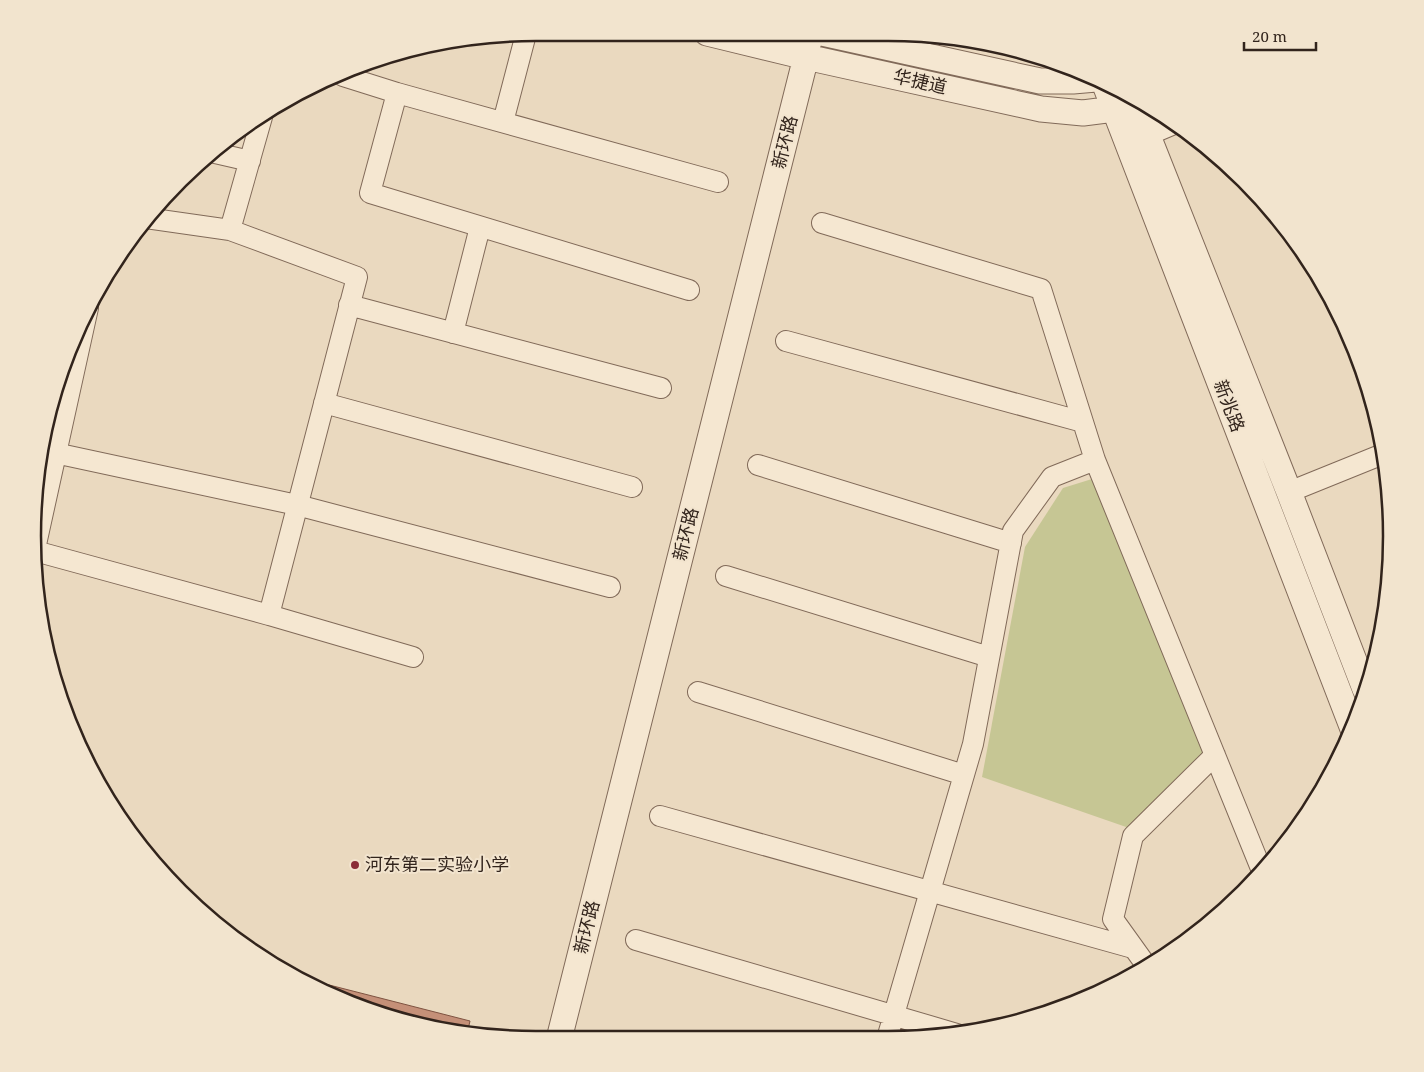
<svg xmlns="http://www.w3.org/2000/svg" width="1424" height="1072" font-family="'Noto Serif','Noto Sans SC',serif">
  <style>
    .green { fill: #c6c694 }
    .building { fill: #c59078; stroke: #7e5341 }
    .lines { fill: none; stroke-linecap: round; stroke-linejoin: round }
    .minor-casing { stroke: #816a59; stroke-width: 22 }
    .tertiary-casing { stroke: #816a59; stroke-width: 27 }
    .minor { stroke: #f5e7d1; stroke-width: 20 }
    .tertiary { stroke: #f5e7d1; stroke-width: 25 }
    .poi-dot { fill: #8b2e38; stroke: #f2e4ce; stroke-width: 2 }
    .labels { text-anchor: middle; stroke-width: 4; stroke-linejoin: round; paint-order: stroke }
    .street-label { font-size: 18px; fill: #32241c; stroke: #f2e4ce }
    .poi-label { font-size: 18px; fill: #32241c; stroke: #f2e4ce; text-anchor: start }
    .rim { fill: none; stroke: #32241c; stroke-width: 2.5 }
  </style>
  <rect width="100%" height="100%" fill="#ead9bf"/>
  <path class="green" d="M1108,474l102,272 -81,82 -147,-51 43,-230 38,-59z"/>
  <path class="building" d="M294,976l176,45 -3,13 -93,-21z"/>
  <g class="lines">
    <g class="minor-casing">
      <path id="minor" d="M343,76l54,17 321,89
        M397,93l-27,100 319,97
        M503,122l23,-88
        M1148,135l26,-11
        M215,153l35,8
        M822,223l219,66 54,171 167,411
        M230,230l32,-113
        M349,305l312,83
        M453,333l27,-106
        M786,341l297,81
        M324,403l308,84
        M41,450l256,55 313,82
        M758,465l253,78
        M1289,492l94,-38
        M35,549l53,-241
        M35,551l234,64 88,-338 -127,-47 -84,-12
        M726,576l263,81
        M269,615l144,42
        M698,692l266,83
        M660,816l473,132
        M636,940l321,94
        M1146,965l-33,-46 20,-83 82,-81
        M888,1035l85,-291 40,-213 39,-54 43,-17"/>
    </g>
    <g class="tertiary-casing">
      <path id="tertiary" d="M707,33l99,24 235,52 42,4 47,-6
        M822,33l218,48h33l23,-2
        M1104,82l249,647
        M1133,98l156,394 76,197
        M560,1035l246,-978 4,-24"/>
    </g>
    <use href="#minor" class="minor"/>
    <use href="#tertiary" class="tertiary"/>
  </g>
  <circle class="poi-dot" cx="355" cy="865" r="5"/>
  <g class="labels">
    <g class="street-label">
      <text transform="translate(920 82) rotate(13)" y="6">华捷道</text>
      <text transform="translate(785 142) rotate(-76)" y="6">新环路</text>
      <text transform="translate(1229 406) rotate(69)" y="6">新兆路</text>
      <text transform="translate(686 534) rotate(-76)" y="6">新环路</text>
      <text transform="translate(587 927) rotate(-76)" y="6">新环路</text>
    </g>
    <g class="poi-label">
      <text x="365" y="871">河东第二实验小学</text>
    </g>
  </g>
  <path d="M0 0H1424V1072H0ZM536 41H888A495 495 0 0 1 1383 536V536A495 495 0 0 1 888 1031H536A495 495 0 0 1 41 536V536A495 495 0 0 1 536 41Z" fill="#f2e4ce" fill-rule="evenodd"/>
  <path class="rim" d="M536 41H888A495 495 0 0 1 1383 536V536A495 495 0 0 1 888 1031H536A495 495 0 0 1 41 536V536A495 495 0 0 1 536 41Z"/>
  <path d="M1244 42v8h72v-8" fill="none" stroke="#32241c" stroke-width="2.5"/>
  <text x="1252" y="42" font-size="15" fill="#32241c" stroke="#f2e4ce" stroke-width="4" paint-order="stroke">20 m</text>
</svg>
